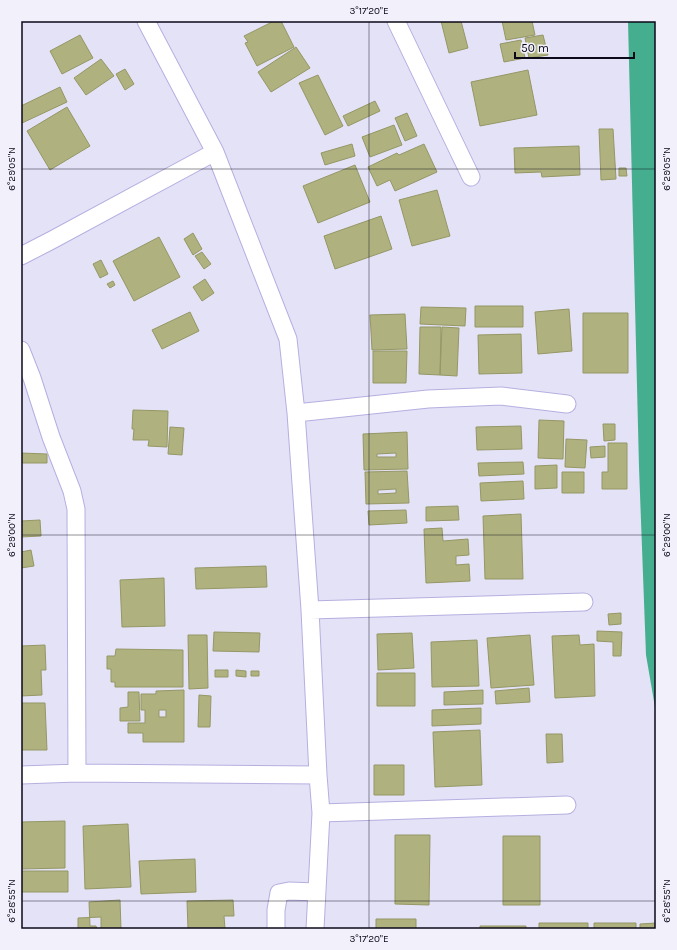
<svg xmlns="http://www.w3.org/2000/svg" width="677" height="950" font-family="Karla,sans-serif">
  <style>
    .water { fill: #44ae8e }
    .building { fill: #afb17f; stroke: #959765; fill-rule: evenodd }
    .lines { fill: none; stroke-linecap: round; stroke-linejoin: round }
    .minor-casing { stroke: #b5afe0; stroke-width: 19 }
    .minor { stroke: #fff; stroke-width: 17 }
    .ticks { fill: none; stroke: #0b0819; stroke-width: 1; stroke-opacity: 0.45 }
    .neatline { fill: none; stroke: #0b0819; stroke-width: 1.5 }
    .ticks-label { font-size: 10px; text-anchor: middle; fill: #0b0819 }
  </style>
  <rect width="100%" height="100%" fill="#e4e2f7"/>
  <path class="water" d="M628,21h28v692l-10,-58 -7,-188z"/>
  <path class="building" d="M274,21h7l13,26 -37,19 -12,-23 3,-1 -4,-6z
    M441,21h20l7,27 -19,5z
    M502,21h30l3,14 -29,5z
    M80,35l13,23 -31,16 -12,-23z
    M543,35l5,20 -19,3 -4,-20z
    M521,40l4,18 -21,4 -4,-18z
    M296,47l14,21 -39,24 -13,-20z
    M101,59l13,17 -28,19 -12,-17z
    M125,69l9,15 -9,6 -9,-16z
    M528,70l9,45 -57,11 -9,-44z
    M318,75l25,51 -18,9 -26,-52z
    M60,87l7,15 -45,21 -1,-2v-15z
    M375,101l5,10 -32,15 -5,-10z
    M67,107l23,39 -40,24 -23,-39z
    M407,113l10,23 -12,5 -10,-23z
    M394,125l8,20 -32,12 -8,-20z
    M599,129h14l3,50 -15,1z
    M352,144l3,12 -30,9 -4,-12z
    M424,144l13,28 -42,19 -5,-11 -13,6 -9,-19 29,-14 2,2z
    M579,146l1,29 -38,2 -1,-5 -26,1 -1,-25z
    M355,165l15,37 -52,21 -15,-37z
    M619,168h7l1,8h-8z
    M437,190l13,46 -38,10 -13,-46z
    M381,216l11,33 -57,20 -11,-33z
    M193,233l9,16 -9,6 -9,-16z
    M159,237l21,40 -46,24 -21,-40z
    M202,252l9,12 -7,5 -9,-13z
    M101,260l7,14 -8,4 -7,-14z
    M205,279l9,14 -12,8 -9,-14z
    M113,281l2,4 -5,3 -3,-4z
    M475,306h48v21h-48z
    M421,307l45,1 -1,18 -45,-2z
    M569,309l3,42 -34,3 -3,-42z
    M190,312l9,19 -37,18 -10,-19z
    M583,313h45v60h-45z
    M405,314l2,35 -35,1 -2,-35z
    M420,327h21l-1,48 -21,-1z
    M442,327l17,1 -2,48 -17,-1z
    M521,334l1,39 -43,1 -1,-39z
    M373,351h34l-1,32h-33z
    M133,410l35,1 -1,36 -19,-1 1,-6h-16l1,-11h-2z
    M539,420l25,1 -1,38 -25,-1z
    M603,424h12v16l-11,1z
    M521,426l1,23 -45,1 -1,-23z
    M170,427l14,1 -2,27 -14,-1z
    M407,432l1,37 -44,1 -1,-36zM396,453v4h-19v-3z
    M566,439l21,1 -2,28 -20,-1z
    M608,443h19v46h-25v-17h6z
    M605,446v11l-14,1 -1,-11z
    M21,453l26,1v9h-26z
    M523,462l1,12 -45,2 -1,-13z
    M557,465v23l-22,1v-23z
    M407,471l2,32 -43,1 -1,-32zM396,489v4l-18,1v-4z
    M562,472h22v21h-22z
    M523,481l1,18 -43,2 -1,-18z
    M458,506l1,14 -33,1v-14z
    M406,510l1,13 -38,2 -1,-14z
    M521,514l2,65h-38l-2,-63z
    M40,520l1,16 -20,1v-16z
    M442,528l1,13 25,-2 1,16 -13,1v9l13,-1 1,17 -44,2 -2,-54z
    M31,550l3,16 -13,2v-16z
    M266,566l1,21 -71,2 -1,-21z
    M164,578l1,48 -43,1 -2,-47z
    M621,613v11l-12,1 -1,-11z
    M597,631l25,1 -1,24h-8v-14l-16,-1z
    M214,632l46,1 -1,19 -46,-1z
    M412,633l2,35 -36,2 -1,-36z
    M188,635h19l1,53 -19,1z
    M530,635l4,50 -43,3 -4,-50z
    M579,635l1,10 14,-1 1,52 -40,2 -3,-62z
    M477,640l2,46 -47,1 -1,-45z
    M45,645l1,25h-5l1,25 -21,1v-50z
    M116,649l67,1v37h-68v-5h-4v-13h-4v-13h8z
    M215,670h13v7h-13z
    M236,670l10,1v6l-10,-1z
    M251,671h8v5h-8z
    M377,673h38v33h-38z
    M529,688l1,14 -34,2 -1,-13z
    M184,690v52h-41v-9h-15v-10h17v-13h-4v-16h15v-3zM159,710h7v7h-7z
    M483,690v14l-39,1v-13z
    M128,692h11l1,29h-20v-13l8,-1z
    M199,695l12,1 -1,31h-12z
    M21,703h24l2,47h-26z
    M481,708v16l-49,2v-16z
    M480,730l2,55 -47,2 -2,-55z
    M546,734h16l1,28 -16,1z
    M374,765h30v30h-30z
    M65,821v47l-44,1v-47z
    M128,824l3,63 -46,2 -2,-63z
    M395,835h35l-1,70 -34,-1z
    M503,836h37v69h-37z
    M195,859l1,33 -55,2 -2,-33z
    M21,871h47v21h-47z
    M120,900l1,29h-24l-1,-3h-6l-1,-24z
    M233,900l1,16h-10l1,13h-37l-1,-28z
    M101,917v12h-23v-11z
    M376,919h40v10h-44h4z
    M539,923h49v6h-49z
    M594,923h42v6h-42z
    M656,923v6h-16v-5z
    M480,926h46v3h-46z"/>
  <g class="lines">
    <g class="minor-casing">
      <path id="minor" d="M396,21l75,156
        M215,152l73,187 8,74 14,197 8,165
        M21,256l31,-16 163,-88 -69,-131
        M21,350l11,28 19,59 21,54 4,18 1,264
        M296,413l132,-14 73,-3 66,8
        M310,610l274,-8
        M21,775l56,-2 241,2 3,38 -6,116
        M321,813l246,-8
        M276,929v-19l3,-17 10,-2 27,1"/>
    </g>
    <use href="#minor" class="minor"/>
  </g>
  <path class="ticks" d="M369,21v908M21,169h635M21,535h635M21,901h635"/>
  <rect width="677" height="950" fill="none" stroke="#f2f1fb" stroke-width="44"/>
  <path d="M515 52v6h119v-6" fill="none" stroke="#0b0819" stroke-width="2"/>
  <text x="521" y="52" font-size="12" fill="#0b0819" stroke="#f2f1fb" stroke-width="3" paint-order="stroke">50 m</text>
  <rect x="22" y="22" width="633" height="906" class="neatline"/>
  <g class="ticks-label">
    <text x="369" y="14">3°17'20"E</text>
    <text transform="translate(11 169) rotate(-90)" y="4">6°29'05"N</text>
    <text transform="translate(666 169) rotate(-90)" y="4">6°29'05"N</text>
    <text transform="translate(11 535) rotate(-90)" y="4">6°29'00"N</text>
    <text transform="translate(666 535) rotate(-90)" y="4">6°29'00"N</text>
    <text transform="translate(11 901) rotate(-90)" y="4">6°28'55"N</text>
    <text transform="translate(666 901) rotate(-90)" y="4">6°28'55"N</text>
    <text x="369" y="942">3°17'20"E</text>
  </g>
</svg>
